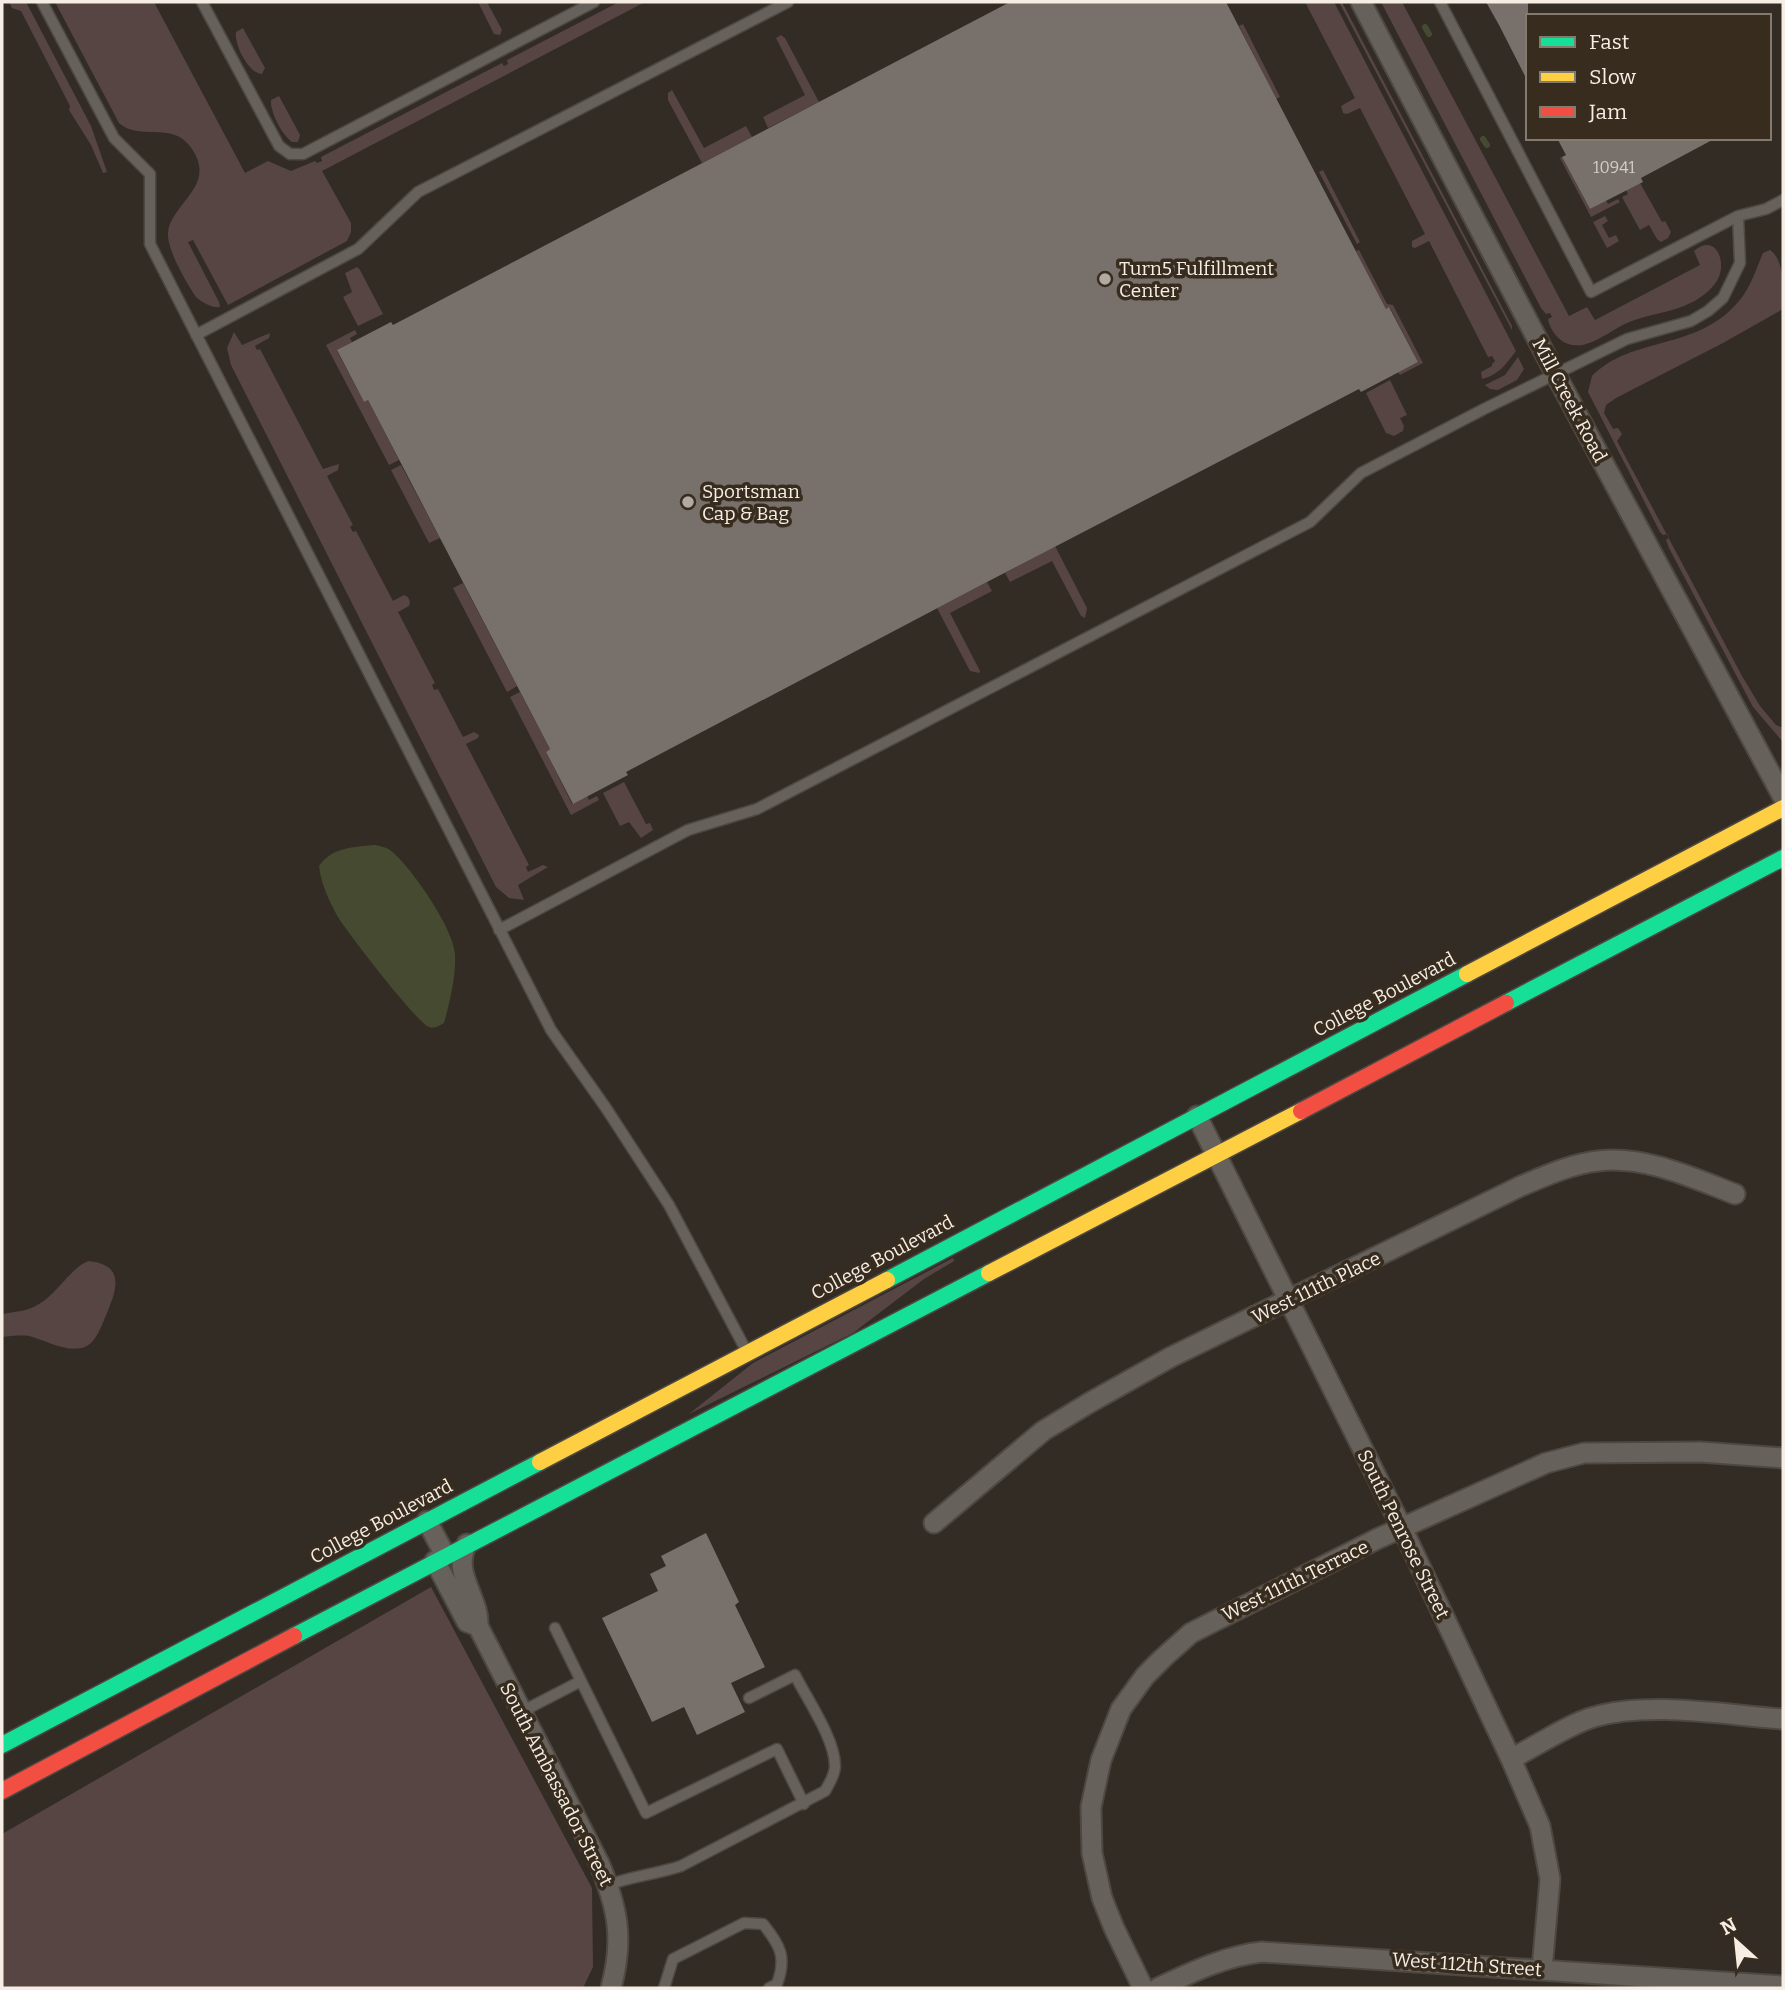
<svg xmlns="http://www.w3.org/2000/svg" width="1785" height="1990" font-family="Bitter,serif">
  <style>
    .green { fill: #574544 }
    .water { fill: #454a30 }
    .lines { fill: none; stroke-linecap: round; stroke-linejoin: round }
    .stream { stroke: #454a30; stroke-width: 6 }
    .building { fill: #77706b }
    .lane-casing { stroke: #4e4842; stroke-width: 13 }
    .street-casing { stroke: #4e4842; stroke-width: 23 }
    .fast-casing { stroke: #4e4842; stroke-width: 19 }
    .slow-casing { stroke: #4e4842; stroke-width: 19 }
    .jam-casing { stroke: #4e4842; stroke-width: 19 }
    .lane { stroke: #66615b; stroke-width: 10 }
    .street { stroke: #66615b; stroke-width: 19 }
    .fast { stroke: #16e098; stroke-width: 16 }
    .slow { stroke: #ffcf43; stroke-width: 16 }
    .jam { stroke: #f24e42; stroke-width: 16 }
    .poi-dot { fill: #b1aaa2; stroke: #382c1f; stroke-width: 2.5 }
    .labels { text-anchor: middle; stroke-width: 7; stroke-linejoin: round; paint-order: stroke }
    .number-label { font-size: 16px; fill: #d6cec6 }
    .poi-label { font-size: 19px; fill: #f6eee5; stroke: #382c1f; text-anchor: start }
    .street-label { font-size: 19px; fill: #f6eee5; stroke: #382c1f }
  </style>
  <rect width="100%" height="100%" fill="#322c25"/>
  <path class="green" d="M9,2h17l65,124 16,46 -4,1 -12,-28 -22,-35 1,-4 -49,-95 -9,-3z
    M55,2h99l91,171 23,-12 23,10 24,-10 2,2 5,-2 -1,-4 181,-94 2,3 4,-2 -1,-4 112,-58h26l-323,169 29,52v9l-4,9 -119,64 -35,-65 -5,2 31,60 1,5c-9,1 -17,-4 -24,-10 -10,-15 -29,-47 -28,-64 2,-30 53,-48 21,-88 -18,-23 -50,-4 -70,-22z
    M478,2h9l15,28 -2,5 -6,-1z
    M1305,2h29l182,349c-10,13 -17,24 -34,28l-1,-7 11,-6v-2l3,-3 -3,-5 -4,1 -59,-116 -14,7 -3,-1v-6l13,-7 -65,-126 -13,6 -4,-1 -2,-7 14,-8z
    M1339,2h3l170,324v4z
    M1381,2h21l167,314 18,-9 8,13 105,-55 -6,-14c23,-20 36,16 20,34 -24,28 -56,25 -87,38 -16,7 -36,25 -54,22 -12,-1 -23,-14 -25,-26l4,-2 -2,-4 -4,1 -5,-6z
    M1243,24l37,73 -4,2 -37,-73z
    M243,28l22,40 -3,6c-13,0 -28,-29 -26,-42z
    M781,35l4,3 34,64 -51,26 -5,-11 42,-22 -29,-57z
    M672,90l32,58 42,-22 6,11 -50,26 -34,-63v-7z
    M279,96l21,39 -2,7h-6c-10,-7 -22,-30 -21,-42z
    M1562,157l28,52 16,-9 2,4 10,-5 2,3 -29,15 -31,-59z
    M1323,170l37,72 -3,2 -38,-72z
    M1640,183l22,39 3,-1 6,11 -3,6 -7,4 -4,-3 -8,-14 -9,5 -18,-33 6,-3 -2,-4z
    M1605,216l3,5 -6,4 7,13 7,-3 3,6 -12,7 -14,-26z
    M1359,250l28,54 6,1 30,58 -23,12 -2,-3 20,-10 -28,-54 -4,1 -30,-58z
    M1770,250c15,10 13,41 13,59l-60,34 -107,55 -10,7 -2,8 9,16 5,-1 4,6 -5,7 125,235 18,30 16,19 7,3v14l-30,-35 -84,-159 -3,-8 3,-2 -2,-4 -4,1 -3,-3 -72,-140 4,-16c41,-41 104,-24 147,-75 12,-14 17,-32 24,-48z
    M357,267l3,3 23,44 -25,12 -15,-29 9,-5 -7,-19z
    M355,330l2,4 -7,4 2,4 -15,9 27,51 4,-2 31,60 -10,5 -63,-120z
    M234,332l8,13 28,-12 -1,5 -14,8 2,4 3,-1 63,120 16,-5 -1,6 -11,6 26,49 -3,2 3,5 3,-1 37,70 11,-6 4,2 2,5 -1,4 -11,6 37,71 -3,2 2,5 4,-1 25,48 11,-5 5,3 -1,3 -12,6 63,121 -3,2 2,5 15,-7 5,2 -30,18 6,15 -15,-2 -13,-11 -265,-522 -4,-17z
    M1518,357l6,12 -7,11 -19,10 -8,-1 -5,-4 20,-10z
    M1390,380l17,35 -7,3 4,8 -1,5 -9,5 -8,-3 -20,-40z
    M401,465l39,73 -11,5 -38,-73z
    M1055,546l32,62 -2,10 -4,-2 -29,-55 -42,21 -5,-9z
    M987,582l5,9 -42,22 30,58 -1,2 -9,-2 -33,-63z
    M463,583l54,103 -10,6 -54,-104z
    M520,692l30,57 -4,3 26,52 15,-8 2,4 8,-4 2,4 -28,15 -61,-118z
    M624,782l22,42 4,-1 3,7 -12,8 -12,-16 -9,4 -17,-33z
    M953,1258l1,3 -30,18 -71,54 -164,81 64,-51z
    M89,1261c36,4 28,28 18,52 -5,11 -11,32 -25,35 -17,4 -37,-8 -53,-12 -8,-1 -19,0 -27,1v-23c12,-2 27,-3 37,-10 18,-10 34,-39 50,-43z
    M431,1587l161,301 1,79 -10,21h-581v-154z"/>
  <path class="water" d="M375,845c5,1 10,2 15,5 20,15 64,79 65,104 1,22 -5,48 -11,69 -5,3 -10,6 -15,4 -11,-3 -82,-95 -91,-110 -9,-16 -17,-33 -19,-51 13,-19 35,-19 56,-21z"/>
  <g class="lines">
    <path class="stream" d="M1425,27l4,7
      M1483,139l4,6"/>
  </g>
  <path class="building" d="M1010,2h216l160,307 3,-2 29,55 -57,30 -2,-3 -372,193 -361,190 2,3 -55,29 -27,-52 4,-3 -182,-349 -4,2 -27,-52 54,-28 2,3z
    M1486,2h42v80l-29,-57z
    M1557,138h159l-75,40 2,4 -53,27 -28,-52 4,-2z
    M706,1533l33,69 -4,3 30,62 -34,16 14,29 -48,23 -13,-28 -32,15 -50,-104 56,-27 -8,-17 16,-8 -5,-10z"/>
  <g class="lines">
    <g class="lane-casing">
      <path id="lane" d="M42,2l72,136 36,36v70l401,786 55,78 63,97 78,147
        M202,2l77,144 11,8h13l291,-152
        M1738,216l28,-7 17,-9
        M196,335l162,-86 60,-57 370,-190
        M499,930l189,-100 69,-21 553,-287 51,-49 123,-64 143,-70 64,-18 17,-10 15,-13 17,-35 -2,-47 -147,76 -151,-290
        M555,1628l91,185 131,-64 27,55
        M521,1712l60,-31
        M608,1885c25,-9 49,-11 73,-19l144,-75c4,-7 10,-16 10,-25 0,-27 -28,-67 -40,-91l-46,23
        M664,1988l9,-29 71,-36 19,1c17,21 24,33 14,60l-8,4"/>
    </g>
    <g class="street-casing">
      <path id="street" d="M1361,2l195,373 227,422
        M1197,1116l205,412 109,231 29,67 10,53 -8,90
        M427,1521l18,34
        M934,1523l109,-92 46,-28 82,-46 350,-171c24,-10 50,-22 77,-25 46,-6 95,17 137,33
        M467,1544c-16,29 13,54 11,82l121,237c19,45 25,77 12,125
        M435,1561l32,61 11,4
        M1511,1759c23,-12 60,-36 83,-42 55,-16 131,-2 189,2
        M1143,1988l-29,-60 -12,-30 -10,-45 -1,-46 10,-47 20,-51 24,-33 18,-18 28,-25 186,-94 169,-76 38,-10 116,-1 83,6
        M1158,1988c34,-16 67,-32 104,-36l521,34"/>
    </g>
    <g class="fast-casing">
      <path id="fast" d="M1506,1003l277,-145
        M887,1280l580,-306
        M294,1636l695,-363
        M2,1745l538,-283"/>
    </g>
    <g class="slow-casing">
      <path id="slow" d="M1467,974l316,-166
        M989,1273l312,-162
        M540,1462l347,-182"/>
    </g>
    <g class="jam-casing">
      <path id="jam" d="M1301,1111l205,-108
        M2,1791l292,-155"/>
    </g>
    <use href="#lane" class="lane"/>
    <use href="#street" class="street"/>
    <use href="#fast" class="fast"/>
    <use href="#slow" class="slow"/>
    <use href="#jam" class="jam"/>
  </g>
  <g class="poi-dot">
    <circle cx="1105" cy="279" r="7"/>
    <circle cx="688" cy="502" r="7"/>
  </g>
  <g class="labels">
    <g class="number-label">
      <text x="1614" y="173">10941</text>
    </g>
    <g class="poi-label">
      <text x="1119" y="275">Turn5 Fulfillment<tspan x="1119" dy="22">Center</tspan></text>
      <text x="702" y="498">Sportsman<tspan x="702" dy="22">Cap &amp; Bag</tspan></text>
    </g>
    <g class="street-label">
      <text transform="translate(1570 400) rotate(62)" y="7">Mill Creek Road</text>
      <text transform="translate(1384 994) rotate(-28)" y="7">College Boulevard</text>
      <text transform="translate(882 1257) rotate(-28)" y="7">College Boulevard</text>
      <text transform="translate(1316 1287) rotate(-26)" y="7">West 111th Place</text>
      <text transform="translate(381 1521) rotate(-28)" y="7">College Boulevard</text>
      <text transform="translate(1404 1534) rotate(64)" y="7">South Penrose Street</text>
      <text transform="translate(1295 1580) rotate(-26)" y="7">West 111th Terrace</text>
      <text transform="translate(557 1784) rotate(63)" y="7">South Ambassador Street</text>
      <text transform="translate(1467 1964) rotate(4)" y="7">West 112th Street</text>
    </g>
  </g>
  <rect width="1785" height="1990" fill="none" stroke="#f6eee5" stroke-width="7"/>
  <rect x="1526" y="14" width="245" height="126" fill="#382c1f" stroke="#847a6e" stroke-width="2"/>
  <rect x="1540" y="37" width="35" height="10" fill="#16e098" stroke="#847a6e" stroke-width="2"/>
  <text x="1589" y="49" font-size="21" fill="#f6eee5">Fast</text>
  <rect x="1540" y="72" width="35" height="10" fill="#ffcf43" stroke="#847a6e" stroke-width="2"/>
  <text x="1589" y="84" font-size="21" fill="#f6eee5">Slow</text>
  <rect x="1540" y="107" width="35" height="10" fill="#f24e42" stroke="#847a6e" stroke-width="2"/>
  <text x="1589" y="119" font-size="21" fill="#f6eee5">Jam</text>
  <g transform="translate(1736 1941) rotate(333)" stroke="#382c1f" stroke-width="5" paint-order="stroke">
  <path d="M0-5L12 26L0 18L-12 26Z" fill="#f6eee5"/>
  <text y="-10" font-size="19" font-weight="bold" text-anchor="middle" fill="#f6eee5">N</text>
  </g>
</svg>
